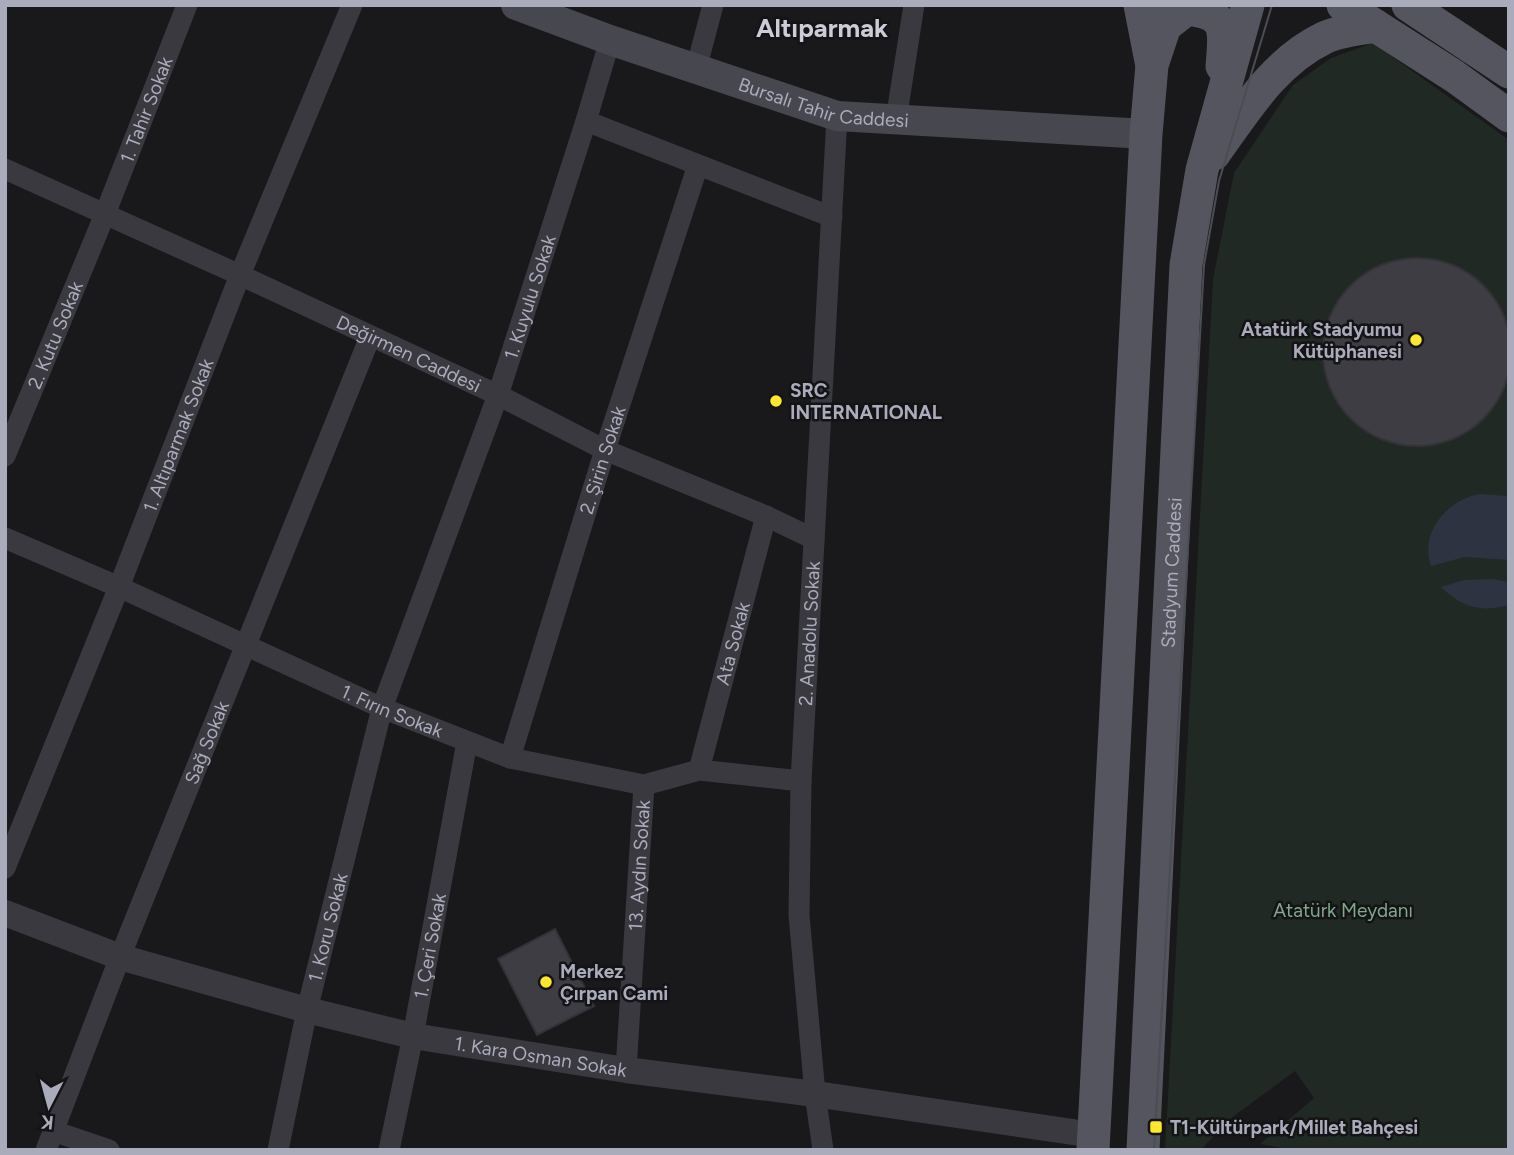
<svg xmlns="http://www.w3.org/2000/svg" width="1514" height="1155" font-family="Figtree,sans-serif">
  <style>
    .green { fill: #202923 }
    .water { fill: #2d3340 }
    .building { fill: #3e3d43; stroke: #333237; stroke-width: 2 }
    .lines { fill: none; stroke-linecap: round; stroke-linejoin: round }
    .minor { stroke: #3a3940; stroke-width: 21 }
    .tertiary { stroke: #3a3940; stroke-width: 26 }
    .secondary { stroke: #474750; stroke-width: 30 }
    .primary { stroke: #55555f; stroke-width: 33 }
    .tram { stroke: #4c4c55; stroke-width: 2 }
    .poi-dot { fill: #ffe72d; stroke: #141316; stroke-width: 2.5 }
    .labels { text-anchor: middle; stroke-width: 5; stroke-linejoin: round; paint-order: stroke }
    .street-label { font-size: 19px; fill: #aaabbb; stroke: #141316 }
    .poi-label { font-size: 19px; font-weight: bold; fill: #aaabbb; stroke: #141316; text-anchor: start }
    .park-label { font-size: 19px; fill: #80a88b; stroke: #141316 }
    .district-label { font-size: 26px; font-weight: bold; fill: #cbccd7; stroke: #141316 }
  </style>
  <rect width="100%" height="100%" fill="#19181b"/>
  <path class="green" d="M1373,43l136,97v1010h-217l-32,-6 54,-46 -19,-27 -65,48 -29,31h-36l48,-871 21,-106 59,-88 38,-27z"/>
  <path class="water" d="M1480,494l29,2v64l-44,-3 -34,9c-12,-34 17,-67 49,-72z
    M1493,579l16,3v23c-28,8 -48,2 -68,-18l23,-7z"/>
  <path class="building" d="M1323 352a94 94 0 1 1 188 0a94 94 0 1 1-188 0Z
    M555,929l39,77 -57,29 -39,-76z"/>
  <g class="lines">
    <g class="minor">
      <path d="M696,69l17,-64"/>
      <path d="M896,120l18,-115"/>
      <path d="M586,121l246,96"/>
      <path id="s1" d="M5,169l235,106 258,120 107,55 161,66 48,23"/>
      <path id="s2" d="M5,456l100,-242 82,-209"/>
      <path id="s3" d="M5,538l114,49 263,121 128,50 134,27 55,-15 102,11"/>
      <path id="s4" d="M510,758l95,-308 93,-285"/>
      <path id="s5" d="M699,770l67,-254"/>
      <path id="s6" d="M5,868l114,-281 121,-312 112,-270"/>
      <path id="s7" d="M626,1070l18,-285"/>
      <path d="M53,1131l56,19"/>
      <path id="s8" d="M46,1150l74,-193 250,-620"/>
      <path id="s9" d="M278,1150l29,-140 75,-302 116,-313 88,-274 24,-81"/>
      <path id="s10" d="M389,1150l24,-114 54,-294"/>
      <path id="s11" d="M823,1150l-8,-56 -16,-179 2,-134 36,-665"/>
    </g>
    <path class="tertiary" id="s12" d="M5,913l115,44 187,53 106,26 213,34 189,24 278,41"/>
    <path class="secondary" id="s13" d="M516,5l94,35 227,76 309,18"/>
    <g class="primary">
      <path d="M1140,5l11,56"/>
      <path d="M1343,5l111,71 55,40"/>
      <path d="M1408,5l101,67"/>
      <path d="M1165,26l22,-17c42,5 38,21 35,57"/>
      <path d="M1214,154c31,-43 60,-92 110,-116 14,-7 36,-9 52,-12"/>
      <path d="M1093,1150l53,-1016 6,-69 20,-60"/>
      <path id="s14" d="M1143,1150l43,-885 16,-95 46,-165"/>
    </g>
    <path class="tram" d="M1154,1150l50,-885 15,-84 53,-176"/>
  </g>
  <g class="poi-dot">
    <circle cx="1416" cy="340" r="7"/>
    <circle cx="776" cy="401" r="7"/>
    <circle cx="546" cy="982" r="7"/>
    <rect x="1149" y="1120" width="14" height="14" rx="3.5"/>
  </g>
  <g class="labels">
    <g class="street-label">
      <text dy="7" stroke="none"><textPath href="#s13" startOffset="324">Bursalı Tahir Caddesi</textPath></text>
      <text dy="7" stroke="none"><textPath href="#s2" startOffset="374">1. Tahir Sokak</textPath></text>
      <text dy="7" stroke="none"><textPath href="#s9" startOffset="891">1. Kuyulu Sokak</textPath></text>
      <text dy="7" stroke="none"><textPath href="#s2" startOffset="131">2. Kutu Sokak</textPath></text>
      <text dy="7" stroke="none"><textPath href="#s1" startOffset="444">Değirmen Caddesi</textPath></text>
      <text dy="7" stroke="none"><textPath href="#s6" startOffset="466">1. Altıparmak Sokak</textPath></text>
      <text dy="7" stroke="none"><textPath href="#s4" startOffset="312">2. Şirin Sokak</textPath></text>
      <text dy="7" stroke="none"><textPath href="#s14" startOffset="578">Stadyum Caddesi</textPath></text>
      <text dy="7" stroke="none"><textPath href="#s11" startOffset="518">2. Anadolu Sokak</textPath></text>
      <text dy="7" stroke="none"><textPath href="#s5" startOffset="131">Ata Sokak</textPath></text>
      <text dy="7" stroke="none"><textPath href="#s3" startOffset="424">1. Fırın Sokak</textPath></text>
      <text dy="7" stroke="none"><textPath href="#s8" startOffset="438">Sağ Sokak</textPath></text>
      <text dy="7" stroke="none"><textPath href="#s7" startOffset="205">13. Aydın Sokak</textPath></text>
      <text dy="7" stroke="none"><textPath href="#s9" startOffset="228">1. Koru Sokak</textPath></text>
      <text dy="7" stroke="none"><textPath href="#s10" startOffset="208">1. Çeri Sokak</textPath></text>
      <text dy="7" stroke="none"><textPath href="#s12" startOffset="556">1. Kara Osman Sokak</textPath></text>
    </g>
    <g class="poi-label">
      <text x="1402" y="336" text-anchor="end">Atatürk Stadyumu<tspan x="1402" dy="22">Kütüphanesi</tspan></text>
      <text x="790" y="397">SRC<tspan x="790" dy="22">INTERNATIONAL</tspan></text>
      <text x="560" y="978">Merkez<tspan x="560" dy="22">Çırpan Cami</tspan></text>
      <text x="1170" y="1134">T1-Kültürpark/Millet Bahçesi</text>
    </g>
    <g class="park-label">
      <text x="1343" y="917">Atatürk Meydanı</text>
    </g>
    <g class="district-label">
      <text x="822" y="37">Altıparmak</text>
    </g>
  </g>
  <rect width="1514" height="1155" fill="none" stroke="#aaabbb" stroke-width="14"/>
  <g transform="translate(49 1106) rotate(186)" stroke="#141316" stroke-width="5" paint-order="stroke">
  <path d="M0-5L12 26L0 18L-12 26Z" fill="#aaabbb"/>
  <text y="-10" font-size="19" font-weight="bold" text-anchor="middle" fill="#aaabbb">K</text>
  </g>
</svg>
